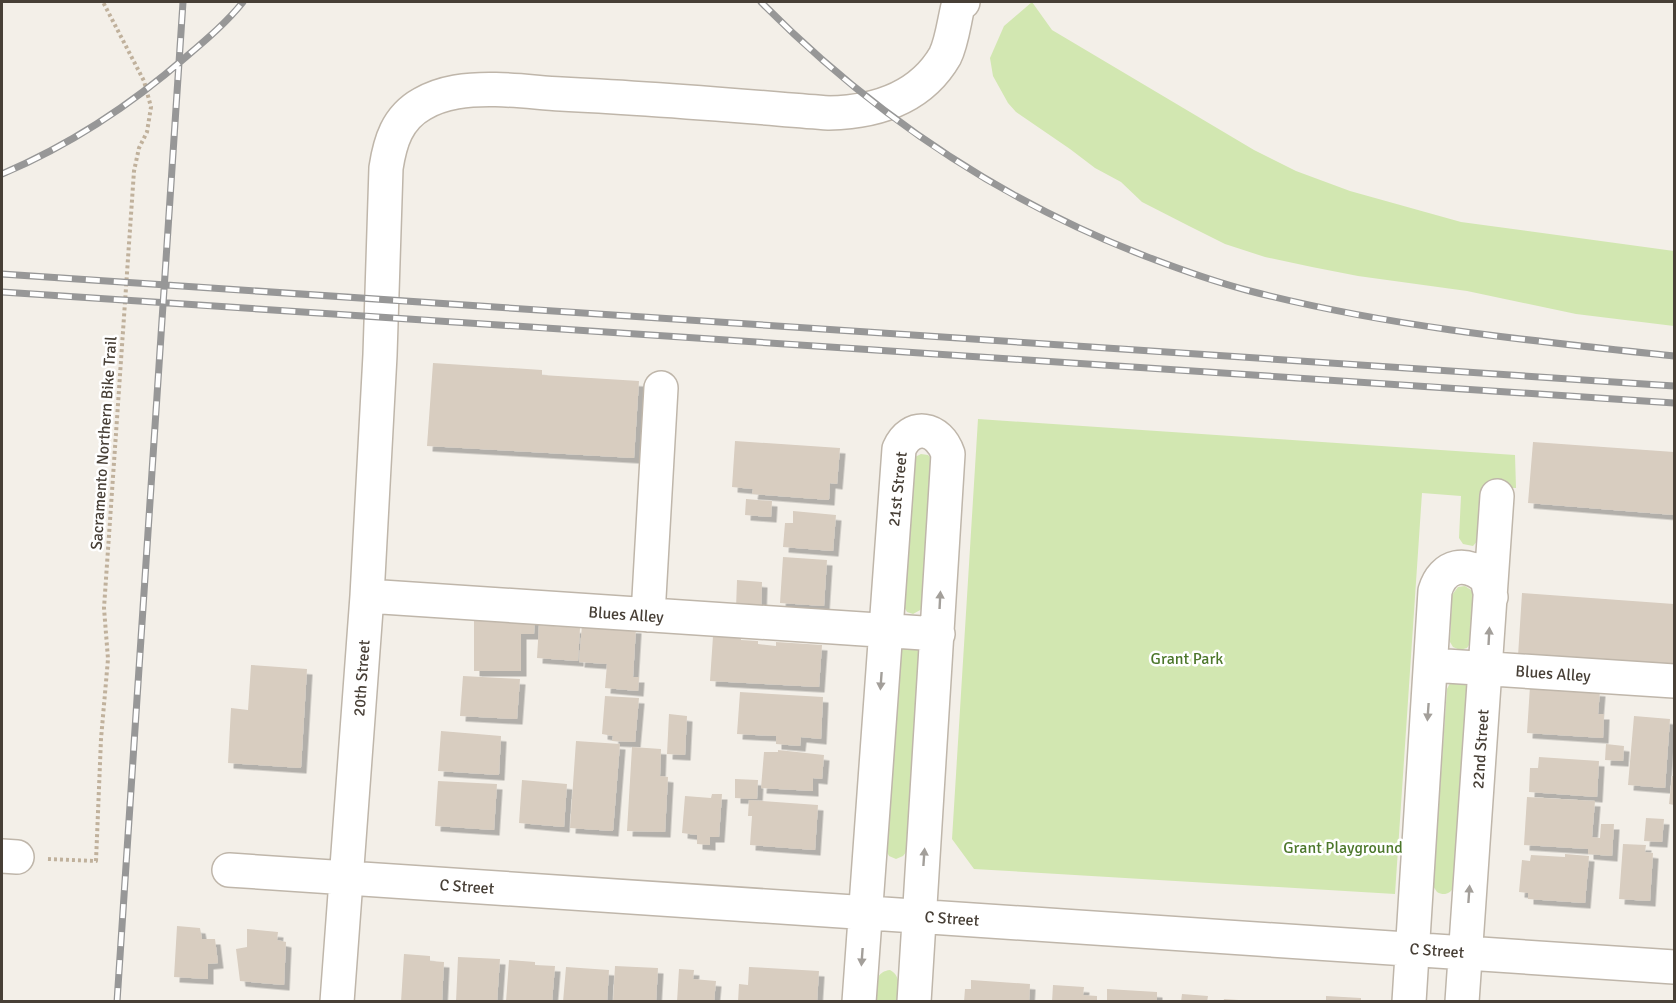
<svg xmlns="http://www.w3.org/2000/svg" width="1676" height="1003" font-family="Signika,sans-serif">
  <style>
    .green { fill: #d2e7b1 }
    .building { fill: #d8cdc0; filter: url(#shadow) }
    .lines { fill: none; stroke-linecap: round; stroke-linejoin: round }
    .minor-casing { stroke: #bfb6aa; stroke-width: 36 }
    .path { stroke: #c0b19c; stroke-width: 4; stroke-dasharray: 3 3; stroke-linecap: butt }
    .minor { stroke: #fff; stroke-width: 33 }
    .rail-casing { stroke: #979797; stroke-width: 7 }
    .rail { stroke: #fff; stroke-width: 4.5; stroke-dasharray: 14; stroke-linecap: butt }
    .oneway { fill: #a39f9a }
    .labels { text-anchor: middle; stroke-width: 5; stroke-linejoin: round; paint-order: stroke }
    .street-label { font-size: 16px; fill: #473f36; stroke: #fff }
    .park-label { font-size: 16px; fill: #4c772b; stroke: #fff }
  </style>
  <defs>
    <filter id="shadow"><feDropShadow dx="5.5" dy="5.5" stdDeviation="0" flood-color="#0004"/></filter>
  </defs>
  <rect width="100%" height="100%" fill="#f3efe8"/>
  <path class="green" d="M1032,2l20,28 202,120 42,21 54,20 111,31 213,29v75l-98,-12 -109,-23 -109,-15 -46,-9 -47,-10 -40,-13 -36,-18 -47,-24 -21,-20 -26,-14 -25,-19 -54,-37 -8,-9 -15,-27 -3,-18 14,-32z
    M978,419l537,36 1,33 -32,-1 -4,51 -7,8 -10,-2 -4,-6 2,-42 -39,-3 -27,401 -421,-25 -22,-30z
    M921,454l7,1 5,5 -11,149 -9,5 -6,-2 -4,-7 12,-148z
    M1465,586l6,4 3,6 -3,46 -4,6 -7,2 -7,-3 -3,-5 2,-47 6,-8z
    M909,643l11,7 -13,201 -4,5 -7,3 -7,-3 -3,-6 14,-201z
    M1450,683h16l2,3 -14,201c-4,7 -10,9 -17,5l-4,-6 14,-197z
    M890,970c12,6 8,20 7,31l-21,1c0,-14 -3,-30 14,-32z"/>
  <path class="building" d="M433,363l109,7v5l97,6 -5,77 -207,-12z
    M735,441l105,7 -3,36 -7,-1 -1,17 -77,-6 1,-5 -21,-2z
    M1533,442l141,10v63l-146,-12z
    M746,499l26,2 -1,16 -26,-2z
    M793,511l43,4 -3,36 -50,-4 2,-24h8z
    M783,557l44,3 -3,46 -44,-3z
    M737,580l25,2 -1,28 -25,-1z
    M1522,593l152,11v63l-156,-11z
    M474,614h61l-1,20h-13v37h-47z
    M539,625l41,3 -2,33 -41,-3z
    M582,625l54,3 -3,49h6l-1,14 -33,-3 2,-24 -28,-2z
    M713,636l28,2v2l17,1v3l18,2v-4l46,3 -3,42 -109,-6z
    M251,665l56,4 -6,99 -73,-5 3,-55 17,2z
    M463,676l57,3 -3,40 -57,-3z
    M1530,686l70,5 -2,23h6l-1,24 -76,-5z
    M740,692l83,5 -2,42 -20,-2 -1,9 -24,-2v-8l-39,-2z
    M605,696l34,2 -4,44 -23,-1 1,-5 -11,-2z
    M669,714l18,2 -2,39 -18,-1z
    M1634,716l36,3 -5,69 -37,-3z
    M441,731l60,5 -2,39 -61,-4z
    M576,741l44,3 -7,87 -43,-3z
    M1606,744l18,2 -1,15 -18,-1z
    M632,747l29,2 -1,27 8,1 -3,55 -38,-1z
    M778,750l46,5 -2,24 -9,-1v13l-52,-3 3,-36h14z
    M1539,757l60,4 -2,36 -68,-5 1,-24h8z
    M1672,776h2v29l-5,-1z
    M735,779l23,1 -1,19 -22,-1z
    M522,780l45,4 -3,43 -45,-4z
    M438,781l59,3 -3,46 -59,-4z
    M712,794h10l-3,43h-9v8l-13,-1v-9l-15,-2 3,-37 26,2z
    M1527,797l68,4 -3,36 8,1 1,-14h13l-2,32 -24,-2v-5l-64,-4z
    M749,800l69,5 -3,45 -65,-5 2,-29h-4z
    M1646,818l18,1 -2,23 -18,-1z
    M1623,844l23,1 -1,7 8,1 -3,48 -31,-2z
    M1565,854l24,2 -4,47 -57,-4v-6l-9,-1 3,-32 8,1 1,-6 34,2z
    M177,926l23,2 2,11h13l3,24 -10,1v15l-34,-2z
    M247,929l31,3 -1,8 9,2 -2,43 -44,-4 -4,-32 11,-2z
    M404,954l26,2v5l14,1 -2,40h-41z
    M458,957l42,2 -3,43h-41z
    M509,960l26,2v3l20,1 -3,36h-46z
    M615,966l43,2 -2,34h-43z
    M566,967l43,3 -2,32h-44z
    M749,967l70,4 -2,31h-79l1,-18 9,1z
    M679,969l15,1 -1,9 23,2 -2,21h-37z
    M971,980l59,4 -1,18h-65l1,-13h6z
    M1053,985l31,2 -1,8 14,1v6h-45z
    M1107,989l50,3v10h-50z
    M1182,994l26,2 -1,6h-26z
    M1326,996l35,2v4h-35z
    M1224,999l15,1v2h-16z"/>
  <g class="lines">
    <g class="minor-casing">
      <path id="minor" d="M367,596l571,38
        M648,615l13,-227
        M1431,665l243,16
        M2,856l15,1
        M229,870l1445,97
        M337,1002l30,-406 13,-241 6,-187c4,-26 11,-50 36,-64 10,-6 23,-10 34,-12 34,-6 71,0 105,2 89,4 179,12 268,19 46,-1 91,-14 116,-57 7,-14 9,-34 13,-50l5,-4
        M859,1002l40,-553c12,-27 40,-22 49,5l-34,548
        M1409,1002l26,-411c8,-27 32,-31 52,-12l4,18
        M1462,1002l35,-506"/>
    </g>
    <path class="path" d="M48,859l48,2 5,-122 7,-80 -4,-51 30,-437 5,-23 8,-16 4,-25 -7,-26 -41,-79"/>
    <use href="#minor" class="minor"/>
    <g class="rail-casing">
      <path id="rail" d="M761,2c111,112 236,197 384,254 34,13 70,26 105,35 139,36 283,50 424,65
        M2,174c68,-29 129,-69 185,-118 20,-17 40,-34 56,-54
        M2,274l1672,112
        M2,292l1672,111
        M117,1002l66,-1000"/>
    </g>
    <use href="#rail" class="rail"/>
  </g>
  <defs><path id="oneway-solid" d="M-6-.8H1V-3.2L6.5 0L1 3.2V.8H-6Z" transform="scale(1.5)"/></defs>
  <g class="oneway">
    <use href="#oneway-solid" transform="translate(940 600) rotate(-87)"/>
    <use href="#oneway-solid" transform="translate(1489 636) rotate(-87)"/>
    <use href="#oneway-solid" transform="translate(881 681) rotate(94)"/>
    <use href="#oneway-solid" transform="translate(1428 712) rotate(94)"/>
    <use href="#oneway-solid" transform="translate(924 857) rotate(-86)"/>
    <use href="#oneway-solid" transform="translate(1469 894) rotate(-86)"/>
    <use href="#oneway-solid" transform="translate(862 957) rotate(94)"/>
  </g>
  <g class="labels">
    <g class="street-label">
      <text transform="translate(103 443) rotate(-86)" y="6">Sacramento Northern Bike Trail</text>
      <text transform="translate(897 489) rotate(-84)" y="6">21st Street</text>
      <text transform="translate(626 614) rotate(4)" y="6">Blues Alley</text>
      <text transform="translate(1553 673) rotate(4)" y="6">Blues Alley</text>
      <text transform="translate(361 678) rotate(-86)" y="6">20th Street</text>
      <text transform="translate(1480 749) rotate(-86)" y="6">22nd Street</text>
      <text transform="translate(467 886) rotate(4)" y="6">C Street</text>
      <text transform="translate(952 918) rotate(4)" y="6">C Street</text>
      <text transform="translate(1437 950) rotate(4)" y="6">C Street</text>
    </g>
    <g class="park-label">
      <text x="1187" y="664">Grant Park</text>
      <text x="1343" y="853">Grant Playground</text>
    </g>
  </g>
  <rect width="1676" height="1003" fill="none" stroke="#473f36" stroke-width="6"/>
</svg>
